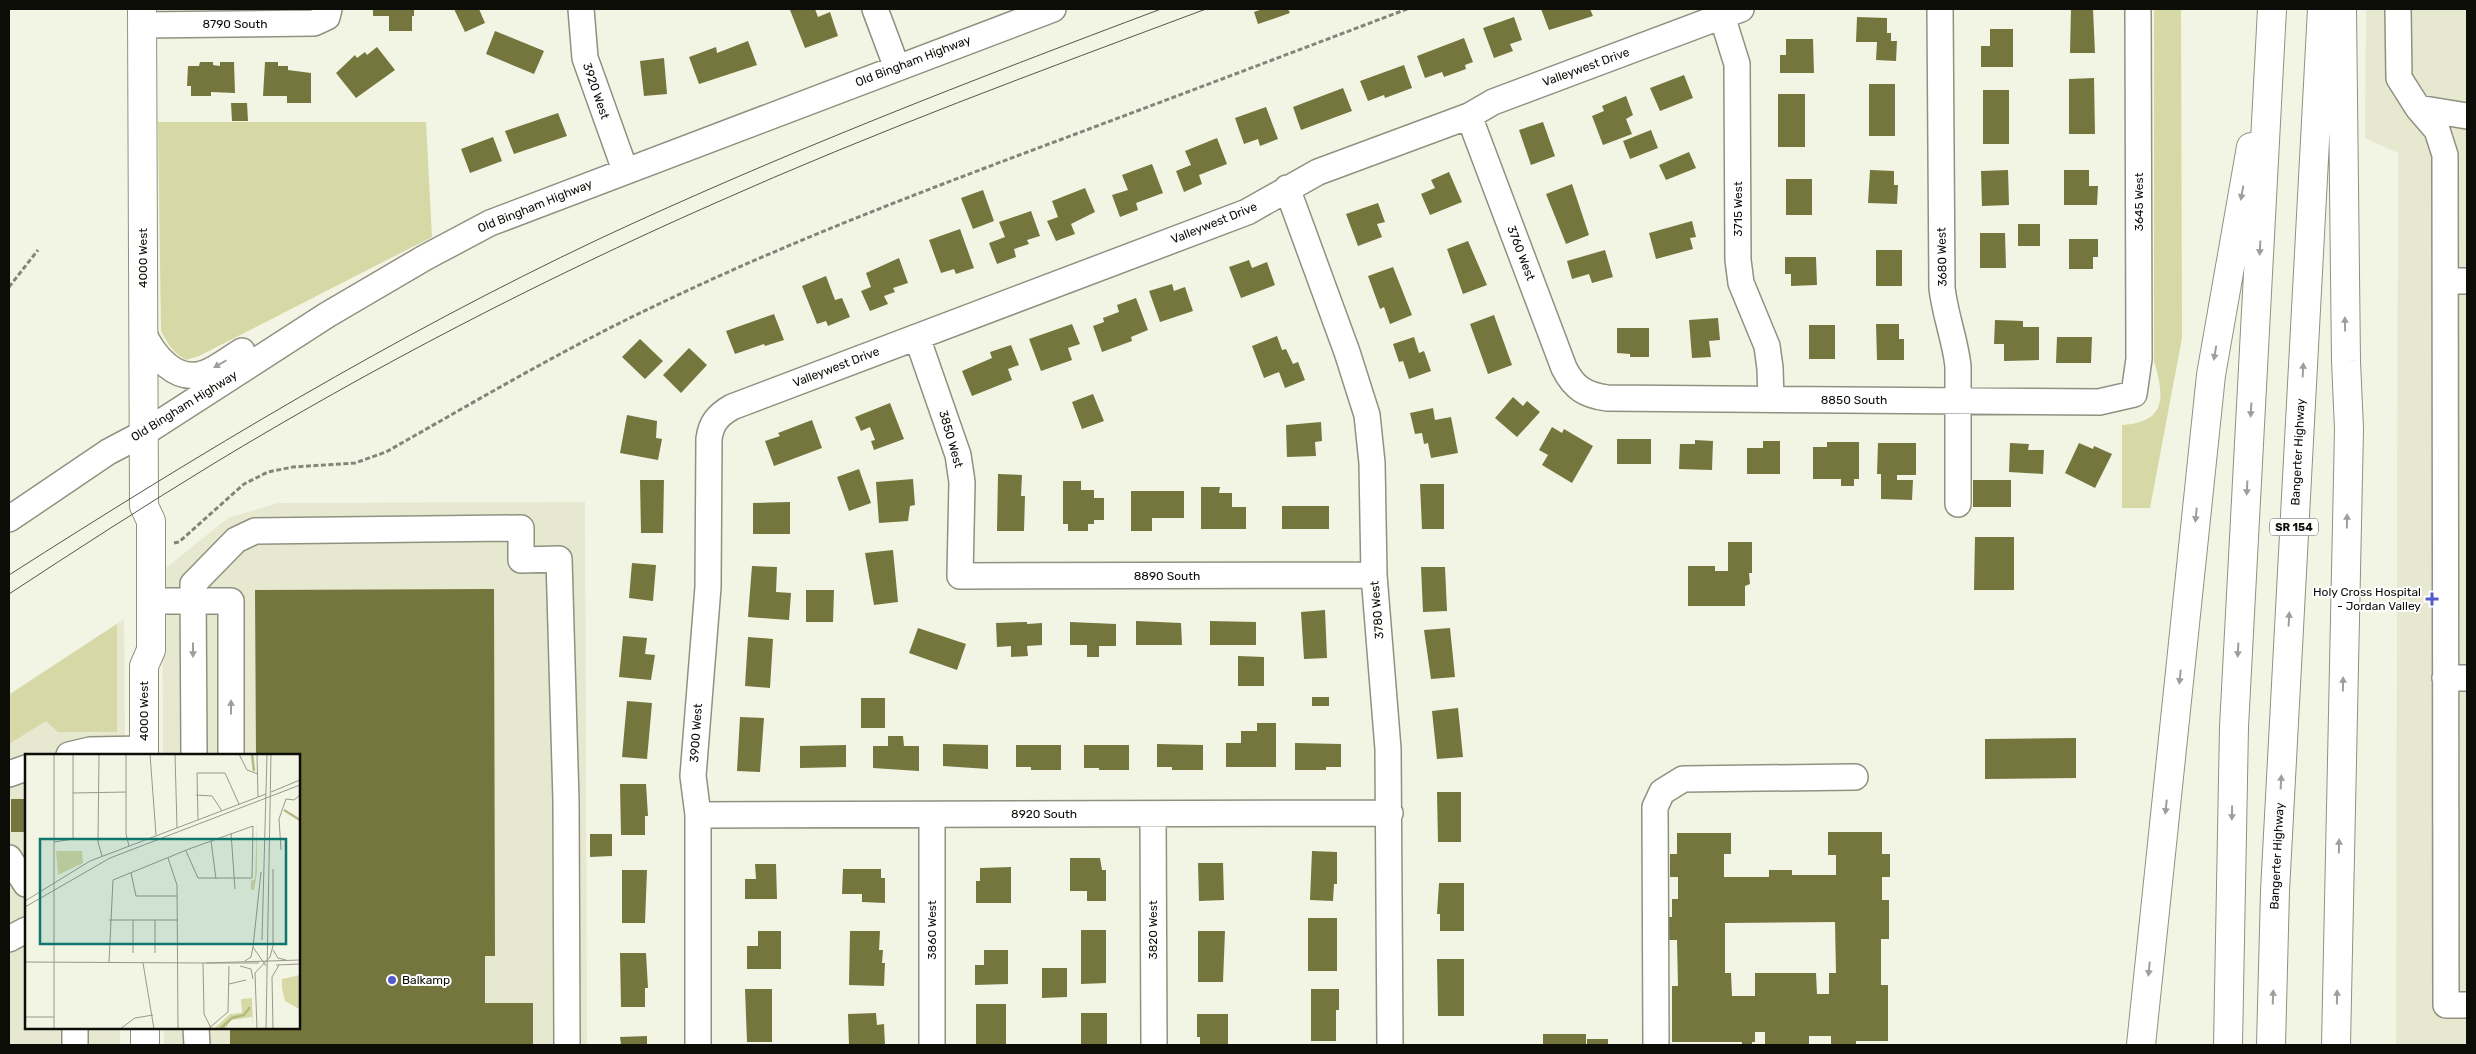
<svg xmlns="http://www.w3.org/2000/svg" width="2476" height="1054" font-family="Rubik,sans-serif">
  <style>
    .built { fill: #e7e8d0 }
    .green { fill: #d6d9a5 }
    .building { fill: #74763d; fill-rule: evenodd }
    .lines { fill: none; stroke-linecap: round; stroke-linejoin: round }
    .minor-casing { stroke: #909181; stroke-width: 28 }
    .major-casing { stroke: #909181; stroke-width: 30 }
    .highway-casing { stroke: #909181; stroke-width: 30 }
    .path { stroke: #84857a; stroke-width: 3; stroke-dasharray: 5 2.5; stroke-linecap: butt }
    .minor { stroke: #fff; stroke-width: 25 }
    .major { stroke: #fff; stroke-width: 28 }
    .highway { stroke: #fff; stroke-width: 28 }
    .tram { stroke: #54554c; stroke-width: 1 }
    .oneway { fill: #9e9e9c }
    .poi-dot { fill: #5458cf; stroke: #fff; stroke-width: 2 }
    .labels { text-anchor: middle; stroke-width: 4; stroke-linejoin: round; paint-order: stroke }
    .shield { fill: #fff; stroke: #565652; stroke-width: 1 }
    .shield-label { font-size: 11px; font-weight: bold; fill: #0d0d08 }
    .street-label { font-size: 12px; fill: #0d0d08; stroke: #fff }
    .poi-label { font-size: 12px; fill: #0d0d08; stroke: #fff; text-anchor: end }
    .inset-river { fill: none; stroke: #b6b97e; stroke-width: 2.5 }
    .inset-road { fill: none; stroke: #97988c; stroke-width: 1 }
    .view { fill: #0f766e; fill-opacity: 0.15; stroke: #0f766e; stroke-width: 2.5 }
    .inset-edge { fill: none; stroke: #0d0d08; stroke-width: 2.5 }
  </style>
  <rect width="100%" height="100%" fill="#f3f5e4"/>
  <path class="built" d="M2366,9h101v1036h-71l2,-892 -33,-15z
    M585,502l2,543h-423v-17h135v-273h-136l-1,-184 66,-53 50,-15z
    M124,619l1,136h-99v273h94v17h-111v-351z"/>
  <path class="green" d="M2154,9h27l1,329 -32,170h-28v-83c46,-3 42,-30 32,-64z
    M158,122h268l6,115 -233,119 -13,4c-13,-7 -18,-16 -25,-29z
    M117,624v108h-59l-12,-11 -37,23v-49z"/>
  <path class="building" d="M373,9h41v7h-2v15h-23v-15h-16z
    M454,9h25l6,14 -20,9z
    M815,9l3,8 12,-5 8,24 -33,12 -15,-38z
    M1263,9h25l2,4 -32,11 -4,-12z
    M1541,9h49l3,7 -44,14z
    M2071,9h22l2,44h-25z
    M1514,17l8,23 -12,4 3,7 -19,7 -11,-30z
    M1857,17l30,1v15h4v8h6l-1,20 -20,-1 1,-18h-21z
    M1990,29h23v38h-32v-21h9z
    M495,31l49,20 -10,23 -48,-20z
    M1464,38l9,24 -8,3 1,4 -22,8 -2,-5 -17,6 -8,-22z
    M1786,39h27l1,34h-34v-18h6z
    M748,41l9,24 -58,19 -10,-27 27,-10 1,6z
    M377,47l18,23 -39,28 -20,-25 19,-18 2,3 8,-6 2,3z
    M664,58l3,36 -23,2 -4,-35z
    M200,62h13v3l7,1v-4h14l1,31 -24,-1v4h-20v-10h-4l1,-20h11z
    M265,62h13v4h10v4l23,3v30h-24v-7h-24z
    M1404,65l8,23 -27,10 -1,-3 -16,6 -8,-20z
    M1684,75l9,23 -33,13 -10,-23z
    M2094,78l1,56h-26v-55z
    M1869,84h26v52h-26z
    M1343,88l9,23 -51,19 -8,-23z
    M1983,90h26v54h-26z
    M1778,94h27v53h-27z
    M1626,96l7,19 -7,4 6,15 -29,11 -11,-29 12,-5 -2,-5z
    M231,103h16l1,18h-16z
    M1266,107l12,32 -18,7 -2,-7 -14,5 -9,-26z
    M558,113l9,23 -53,18 -9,-23z
    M1543,122l12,34 -24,9 -12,-35z
    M1651,130l7,18 -28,11 -7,-18z
    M493,137l9,24 -32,12 -9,-24z
    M1217,138l10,26 -28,11 3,9 -18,8 -8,-21 15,-6 -6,-14z
    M1689,152l7,16 -30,12 -7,-15z
    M1152,164l11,29 -27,10 2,7 -18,7 -8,-22 16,-5 -6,-15z
    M1870,170l24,1v14h4l-1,19 -29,-1z
    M2008,170l1,35 -27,1 -1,-35z
    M2064,170h25v16h9l-1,19h-33z
    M1449,172l13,30 -32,13 -9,-21 14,-6 -4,-8z
    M1786,179h26v36h-26z
    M1572,184l17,51 -23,9 -20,-50z
    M1085,188l10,24 -24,12 4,10 -19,7 -9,-20 11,-4 -6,-16z
    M983,190l11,31 -21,8 -12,-31z
    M1378,203l7,19 -8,2 5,13 -24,9 -12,-32z
    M1031,211l9,25 -13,4 2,4 -15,5 2,8 -19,7 -8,-21 16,-6 -6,-15z
    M1692,221l4,16 -6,1 3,11 -37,10 -7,-26z
    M2018,224h22v22h-22z
    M960,229l14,39 -18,6 -2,-5 -13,4 -12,-33z
    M1980,233h25l1,35h-26z
    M2069,239h29v18h-5v12h-24z
    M1468,241l19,44 -24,9 -16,-45z
    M1605,250l8,27 -21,6 -3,-9 -17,5 -5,-18z
    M1876,250h26v36h-26z
    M1785,257h31l1,28 -26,1v-12h-6z
    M899,258l9,25 -15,5 2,4 -11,4 4,8 -18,7 -9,-20 10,-4 -5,-14z
    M1249,260l3,8 15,-6 8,23 -34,13 -12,-31z
    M1393,267l19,48 -22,9 -6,-17 -4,2 -12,-33z
    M826,276l9,24 7,-2 8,19 -22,9 -2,-5 -9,3 -15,-38z
    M1172,284l2,7 11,-4 8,24 -33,11 -11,-31z
    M1136,298l12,32 -17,7 1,4 -30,11 -9,-26 11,-4 -1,-4 16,-6 -2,-7z
    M774,314l10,26 -19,6 -1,-2 -29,10 -9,-23z
    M1494,315l18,50 -24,9 -18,-50z
    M1718,318l2,22 -11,1 2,16 -19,1 -3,-38z
    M1995,320l28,1v6h16v33l-35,1v-17h-10z
    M1072,324l8,20 -12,4 4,12 -31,11 -12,-32z
    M1876,324h23v15h5v21h-27z
    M1809,325h26v34h-26z
    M1617,328h32v29h-19v-3l-13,-1z
    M1277,336l5,14 4,-1 7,15 5,-2 7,18 -20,8 -6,-16 -15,6 -12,-32z
    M1414,337l5,16 5,-2 7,20 -22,8 -6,-18 -4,1 -6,-18z
    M2057,337h35l-1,26h-35z
    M640,339l23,22 -18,18 -23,-22z
    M1011,345l8,20 -11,4 4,11 -40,16 -10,-25 30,-13 -2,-6z
    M689,348l18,17 -26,28 -18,-18z
    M1093,394l11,27 -22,8 -10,-27z
    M1513,397l10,9 4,-5 13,11 -23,25 -22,-19z
    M890,403l14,36 -30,11 -3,-9 4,-1 -5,-13 -9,4 -6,-14z
    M1433,408l2,12 16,-3 7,36 -27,5 -3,-15 -4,1 -2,-11 -7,1 -5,-21z
    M627,415l30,6 -1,17 6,1 -4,21 -38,-7z
    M812,420l10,28 -48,18 -9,-25 15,-5 -2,-3z
    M1321,422l1,19 -7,1 1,14 -29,1 -1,-32z
    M1552,427l10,6 2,-4 29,17 -21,37 -30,-18 6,-10 -9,-5z
    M1617,439h34v25h-34z
    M1695,440l18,1 -1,29 -33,-1 1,-25h15z
    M1763,441h17v33h-33v-26h16z
    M1827,442h32v37h-5v7h-13v-7h-28v-32h14z
    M1878,443h38v32h-19v5h16l-1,20 -31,-1v-25h-4z
    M2010,443l19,1 -1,6h16l-1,24 -34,-2z
    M2079,443l14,6 1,-3 18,8 -17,34 -30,-15z
    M859,469l12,34 -22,8 -12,-34z
    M998,474l24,1 -1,21h4l-1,35h-27z
    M913,479l2,26 -5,1 -2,15 -29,2 -3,-41z
    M640,480h24l-1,53h-22z
    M1973,480h38v27h-38z
    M1063,481h18v9h13v8h10v22h-10v4h-6v7h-20v-7h-5z
    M1420,484h24v45h-22z
    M1201,487h19l-1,6h13v14h14v22h-45z
    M1131,491h53v27h-32v13h-21z
    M790,502v32h-37v-31z
    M1282,506h47v23h-47z
    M1975,537h39v53h-40z
    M1728,542h24v31h-3l1,11 -5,2v20h-57v-40h27v5h13z
    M893,550l5,52 -24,3 -9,-52z
    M632,563l24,2 -3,36 -24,-3z
    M752,566l25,1 -1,25 15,1 -2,27 -41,-3z
    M1421,567h24l2,44 -24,1z
    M494,589l1,367h-10v47h48v42h-303v-17h69v-273h-43l-1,-165z
    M806,590h28l-1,32h-27z
    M1325,610l2,48 -23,1 -3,-47z
    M1136,621l45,2 1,22h-46z
    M1210,621l46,1v23h-46z
    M1027,622v2l15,-1v22l-15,1 1,10 -17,1v-11l-14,1 -1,-24z
    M1070,622l46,2v22h-17v11h-12v-12h-17z
    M918,628l48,16 -9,26 -48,-17z
    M1450,628l5,49 -24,2 -7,-49z
    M623,636l24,2 -2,16 10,1 -4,25 -32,-3z
    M748,637l25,2 -3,49 -25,-2z
    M1238,656l26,1v29h-26z
    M1312,697h17v9h-17z
    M861,698h24v30h-24z
    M627,701l25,2 -5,56 -25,-2z
    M1458,708l5,49 -26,2 -5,-48z
    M740,717l24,1 -4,54 -23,-1z
    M1257,723h19v44h-50v-24h15v-12h16z
    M888,736h15l1,10h15v25l-46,-3v-22h15z
    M2076,738v40l-91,1v-40z
    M1295,743l46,1v23h-15v3h-31z
    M943,744l45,1v24l-45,-3z
    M1157,744l46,1v25h-31v-3h-15z
    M846,745v22l-46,1v-22z
    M1016,745h45v25h-30v-3h-15z
    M1084,745h45v25h-30v-2h-15z
    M620,784h26l2,32h-3v19h-24z
    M1437,792h24v50h-23z
    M11,799h15v33h-15z
    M1828,832h54v22h8v23h-8v23h7v39h-8v46h7v56h-32v4h-25v-9h-22v9h-44v-13h-10v10h-3v3h-10v-3h-70v-56h6l-1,-46h-8v-23h3v-18h6v-22h-8v-23h7v-21h54v21h-7v23h45v-7h23v5h44v-20h-8zM1835,922l1,51h-7v21h-12l-1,-21h-61v23h-23l-1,-23h-6v-50z
    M590,834h22v22l-22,1z
    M1312,851l25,1v32h-3l-1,17 -23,-1z
    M1070,858h30l2,12h4v31h-19v-10h-17z
    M1198,863h25l1,37 -25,1z
    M755,864h21l1,35h-32v-20h11z
    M1011,867v36h-35v-22h4v-13z
    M843,869h38v9h4v25l-23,-1v-8h-20z
    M622,870h25l-2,53h-23z
    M1439,883h25v48h-24v-17h-3z
    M1308,918h29v53h-29z
    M1081,930h25v53l-25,1z
    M758,931h23v38h-34v-23h11z
    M850,931h30l-1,19h4l-1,13h3l-1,23 -35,-1z
    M1198,931h27l-2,51h-25z
    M984,950h24v34l-33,1v-20h9z
    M620,953h26l2,35h-3v19h-24z
    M1437,959h27v57h-26z
    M1042,968h25v29l-25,1z
    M745,989h27v53h-25z
    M1311,989h28v21h-3v31h-25z
    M976,1004h30v41h-30z
    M876,1013l1,12 7,-1 1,21h-36l-1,-31z
    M1081,1013h26v31h-26z
    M1197,1014h31v31h-28v-8h-3z
    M1543,1034h43v11h-43z
    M647,1036v9h-26l-1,-8z
    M1587,1039h21v6h-21z"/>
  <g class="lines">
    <g class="minor-casing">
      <path id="minor" d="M581,9l4,49 40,112
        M875,9l22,59
        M1940,9l2,279c3,27 13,51 16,78v138
        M2398,9l1,69 19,30 19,22 8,25 1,850h21
        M1722,16l15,48 1,196 3,23 26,63 3,22 1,31
        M142,25l172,-2 13,-6 2,-8
        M2418,108l49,8
        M1469,116l95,252c10,20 21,27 43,30l492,4 35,-8 5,-35 -1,-350
        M1287,188l60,164 20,63 5,48 2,112 14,174 2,296
        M2446,281h21
        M143,332c10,23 33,52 62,41 13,-5 25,-15 37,-22
        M917,337l41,118 4,27 -2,94 414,-1
        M9,519l99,-67 36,-19 183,-118 99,-58 64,-34 563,-214
        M151,601h80v154
        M2445,678h22
        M69,755l21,-5 54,-1
        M194,755l-1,-171 43,-44 19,-9 266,-3v32l38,-1 7,242 1,244
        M9,774l17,-6
        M1153,814l1,231
        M698,815l692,-2
        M932,815v230
        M9,858l17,26
        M9,939l17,-9
        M75,1028v17
        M196,1028l1,17
        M698,1045v-230l-5,-39 15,-189 1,-148c2,-16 9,-24 23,-32l515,-195 71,-40 151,-56 24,-14 248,-93
        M1656,1045l-1,-238 7,-15 21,-13 172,-2"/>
    </g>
    <g class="major-casing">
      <path id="major" d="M142,9l2,497 7,15v129l-7,16v89
        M145,1028v17"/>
    </g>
    <g class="highway-casing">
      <path id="highway" d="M2141,1045l70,-670 40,-228
        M2228,1045l6,-318 38,-718
        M2271,1045l4,-154 47,-882
        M2336,1045l13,-616 -3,-68 -4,-352"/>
    </g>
    <path class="path" d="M9,287l29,-37
      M174,543l5,-1 65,-58 24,-12 25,-5 62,-4 31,-11c90,-51 181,-105 275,-149 142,-68 289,-122 436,-177 104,-39 207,-78 310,-117"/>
    <use href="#minor" class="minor"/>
    <use href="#major" class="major"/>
    <use href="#highway" class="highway"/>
    <path class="tram" d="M9,575c191,-122 385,-239 590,-336 184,-86 373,-159 562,-230
      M9,594c67,-44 135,-88 204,-130 160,-97 328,-184 500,-260 161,-72 327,-133 493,-195"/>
  </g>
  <defs><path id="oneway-solid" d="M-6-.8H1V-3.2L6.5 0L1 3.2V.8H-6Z" transform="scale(1.25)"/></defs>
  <g class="oneway">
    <use href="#oneway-solid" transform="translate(2242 193) rotate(100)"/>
    <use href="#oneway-solid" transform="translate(2260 248) rotate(93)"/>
    <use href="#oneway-solid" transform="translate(2345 324) rotate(-91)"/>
    <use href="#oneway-solid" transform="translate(2215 353) rotate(100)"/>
    <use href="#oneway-solid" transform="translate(220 364) rotate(150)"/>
    <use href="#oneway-solid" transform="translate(2303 370) rotate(-87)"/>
    <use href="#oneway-solid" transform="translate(2251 410) rotate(93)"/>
    <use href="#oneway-solid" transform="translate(2247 488) rotate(93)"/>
    <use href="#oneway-solid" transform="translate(2196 515) rotate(96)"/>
    <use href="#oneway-solid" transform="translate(2347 521) rotate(-89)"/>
    <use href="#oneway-solid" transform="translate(2289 619) rotate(-87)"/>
    <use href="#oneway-solid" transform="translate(193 650) rotate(90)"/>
    <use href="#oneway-solid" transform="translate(2238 650) rotate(93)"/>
    <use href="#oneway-solid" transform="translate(2180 677) rotate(96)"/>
    <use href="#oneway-solid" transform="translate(2343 684) rotate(-89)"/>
    <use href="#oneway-solid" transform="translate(231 707) rotate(-90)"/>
    <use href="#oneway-solid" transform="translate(2281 782) rotate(-87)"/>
    <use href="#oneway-solid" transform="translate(2166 807) rotate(96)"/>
    <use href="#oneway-solid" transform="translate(2232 813) rotate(91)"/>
    <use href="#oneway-solid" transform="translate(2339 846) rotate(-89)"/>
    <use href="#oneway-solid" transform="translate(2149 969) rotate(96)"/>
    <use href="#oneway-solid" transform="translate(2273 997) rotate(-88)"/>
    <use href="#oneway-solid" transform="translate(2337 997) rotate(-89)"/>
  </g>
  <g class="poi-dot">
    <path d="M2429.5 591.5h5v5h5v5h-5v5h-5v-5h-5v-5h5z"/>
    <circle cx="392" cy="980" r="5"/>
  </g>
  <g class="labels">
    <rect class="shield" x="2270" y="518.5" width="48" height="17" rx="4"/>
    <g class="shield-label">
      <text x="2294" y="531">SR 154</text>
    </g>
    <g class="street-label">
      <text x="235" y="28">8790 South</text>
      <text transform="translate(913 61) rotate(-21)" y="4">Old Bingham Highway</text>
      <text transform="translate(1586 67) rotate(-20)" y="4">Valleywest Drive</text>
      <text transform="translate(596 91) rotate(71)" y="4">3920 West</text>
      <text transform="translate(2139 202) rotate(-90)" y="4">3645 West</text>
      <text transform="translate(535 206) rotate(-22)" y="4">Old Bingham Highway</text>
      <text transform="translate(1738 209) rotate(-90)" y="4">3715 West</text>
      <text transform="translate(1214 223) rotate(-22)" y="4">Valleywest Drive</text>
      <text transform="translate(1521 253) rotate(69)" y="4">3760 West</text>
      <text transform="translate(1942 257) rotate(-91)" y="4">3680 West</text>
      <text transform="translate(143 258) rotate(-90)" y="4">4000 West</text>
      <text transform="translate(836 367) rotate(-21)" y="4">Valleywest Drive</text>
      <text x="1854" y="404">8850 South</text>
      <text transform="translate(184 406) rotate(-32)" y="4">Old Bingham Highway</text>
      <text transform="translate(951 439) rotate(74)" y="4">3850 West</text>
      <text transform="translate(2298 452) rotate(-87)" y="4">Bangerter Highway</text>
      <text x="1167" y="580">8890 South</text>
      <text transform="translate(1377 610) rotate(-95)" y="4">3780 West</text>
      <text transform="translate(144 711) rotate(-90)" y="4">4000 West</text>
      <text transform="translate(696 733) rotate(-86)" y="4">3900 West</text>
      <text x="1044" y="818">8920 South</text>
      <text transform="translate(2277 856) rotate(-87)" y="4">Bangerter Highway</text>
      <text transform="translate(932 930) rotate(-90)" y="4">3860 West</text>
      <text transform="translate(1153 930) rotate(-90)" y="4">3820 West</text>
    </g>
    <g class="poi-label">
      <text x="2421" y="596">Holy Cross Hospital<tspan x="2421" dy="14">- Jordan Valley</tspan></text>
      <text x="402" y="984" text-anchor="start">Balkamp</text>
    </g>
  </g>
  <g transform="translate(25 754)">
    <rect width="275" height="275" fill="#f3f5e4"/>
    <path d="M232,66v53l-3,17h-3v-9l4,-2zM31,97h26l1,12 -25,12zM275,221v34h-1l-14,-8 -3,-13v-9zM227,244l1,31 -1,-12 -21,3 -6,9h-11l16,-15 12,-1 -1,-14z" fill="#d6d9a5"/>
    <path class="inset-river" d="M227,0l2,17M259,56l16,10M195,275l12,-11 12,-3 6,-8"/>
    <path class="inset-road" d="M29,0v275M74,0l-1,88 4,14M101,0v80l3,12M125,0l6,81M150,0l2,74M214,0l8,16 11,4M232,0l1,43M246,38l29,-12M48,39l53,-1M171,41l16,1 10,15M261,45l8,1 6,-5M173,66l-1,-47h28l14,31M206,79l4,56M186,87l5,38M29,88l19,-3v-85M256,96l-2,-31 7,-20M143,104l9,27 1,144M106,119l5,23h41M0,147l65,-40 176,-67M0,153l85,-49 190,-73M84,166h69M108,166v33M130,166v33M237,186l5,-186M228,193l13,19M248,196l5,8 8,2M220,207l6,-4 2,-10 8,-75M0,208l181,1 94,-3M84,208l4,-82 76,-31 64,-23 -1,52h-54l-12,-27M118,209l11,66M178,209l1,51 7,14M181,209h53M251,211l24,-1M215,212l11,3 2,10M204,230l17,-4M0,263h29M95,275l15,-11 18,-3M183,275l20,-17 1,-46M232,275l-2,-56 15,-16 3,-11v-77M241,275l5,-275M248,275l-1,-52 7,-12"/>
    <path class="view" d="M15,85h246v105h-246z"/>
    <rect width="275" height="275" class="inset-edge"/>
  </g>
  <rect width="2476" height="1054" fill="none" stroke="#0d0d08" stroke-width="20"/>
</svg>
